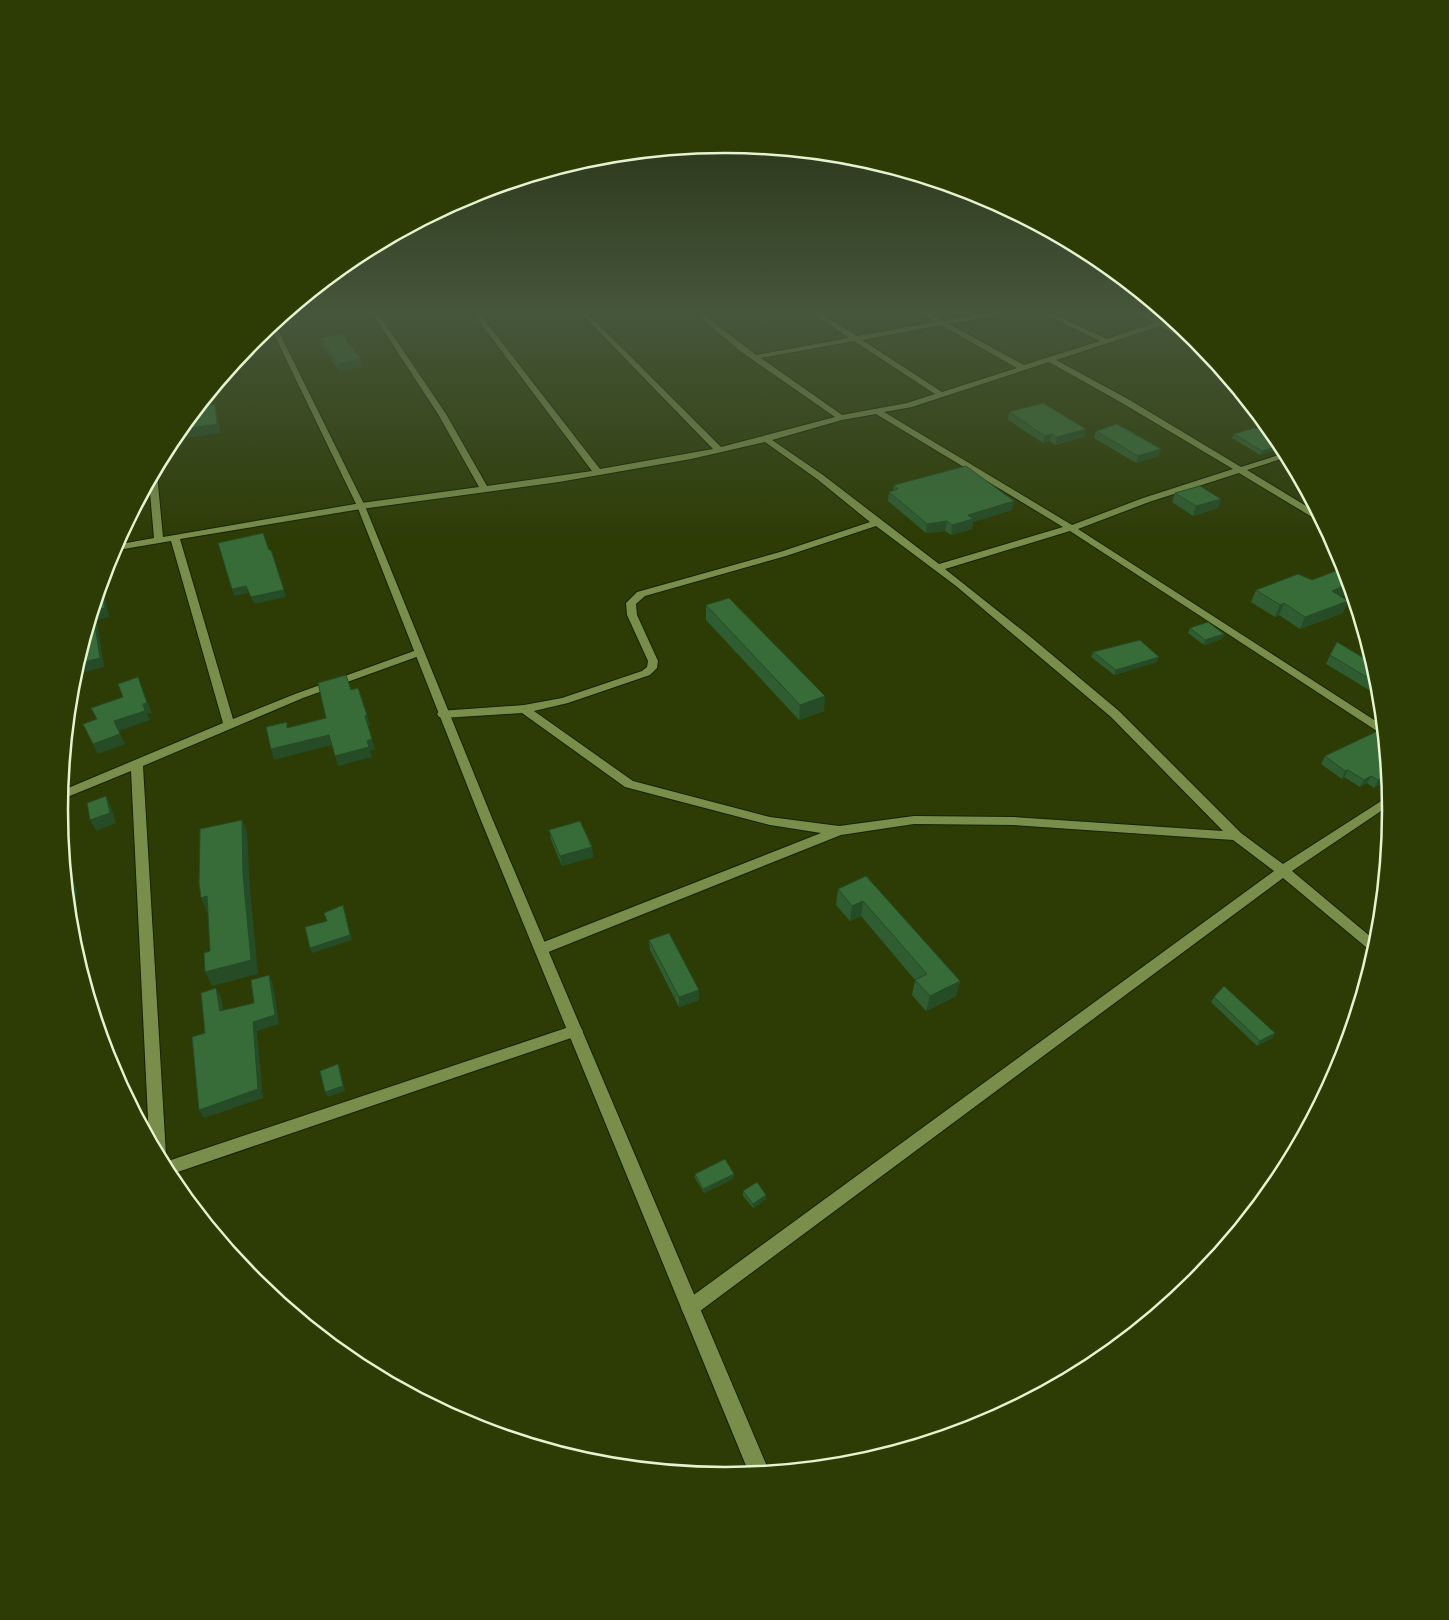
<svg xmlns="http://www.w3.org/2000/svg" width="1449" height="1620" font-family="Georgia,serif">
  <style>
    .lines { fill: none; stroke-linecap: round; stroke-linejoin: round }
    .street-casing { stroke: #172100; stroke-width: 2 }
    .secondary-casing { stroke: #172100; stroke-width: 2 }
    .street { fill: #788e4a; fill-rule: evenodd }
    .secondary { fill: #788e4a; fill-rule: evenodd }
    .wall { fill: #2f5c30 }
    .shaded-wall { fill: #264b27 }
    .building { fill: #376b38; stroke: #264b27 }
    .rim { fill: none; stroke: #e5f3d0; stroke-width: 2.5 }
  </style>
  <rect width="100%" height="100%" fill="#2d3c05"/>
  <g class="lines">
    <g class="street-casing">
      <path id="street" d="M372,313h6l68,101 41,72 105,-15 -119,-158h6l121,156 113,-20 -132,-136h6l134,134 114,-30 -95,-66 -45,-38h7l54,42 93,-17 -36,-25h7l37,23 79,-14 -14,-9h7l14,8 45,-8h12l-3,2 -48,9 75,41 76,-24 -58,-28h8l57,26 48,-16 -17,-10h7l16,8 9,-3 4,4 -7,2 28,15 6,7h-5l-36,-20 -104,34 72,39 113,68 44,-14 2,4 -40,13 69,42 5,8h-4l-78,-47 -90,29 -71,27 304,196 1,10 -313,-204 -125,38 87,69 87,73 122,122 42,31 106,-68 1,9 -98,66 85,71 -4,11 -90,-75 -587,436 -6,3 -6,-3 -3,-6 3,-6 590,-431 -41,-31 -219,-15 -100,-1 -73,11 -300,120 -5,-2 -2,-4 2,-4 285,-112 -51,-8 -145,-38 -103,-74 -79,5 -4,-1 -2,-3 2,-3 85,-6 38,-7 80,-27 5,-4 1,-6 -21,-46 -1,-12 11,-11 143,-40 90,-30 -53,-43 -52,-37 -74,17 -132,23 -198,27 -181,30 53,180 62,-25 119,-43 4,-1 5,3 -1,2 -119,43 -160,68 23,389 -5,6 -12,-22 -18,-368 -71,29 1,-9 162,-68 -52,-182 -59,10 3,-6 39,-7 -5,-57 5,-9 3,2 6,63 198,-34 118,-16 -41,-73zM941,325l76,43 -75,24 -80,-52zM854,341l81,53 -28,9 -65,12 -81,-57zM1049,362l73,41 111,66 -90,29 -71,27 -188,-113 28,-5zM876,414l187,113 -124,37 -116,-89 -51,-35 70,-20zM876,526l80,60 155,131 112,114 -209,-14 -100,-1 -75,10 -69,-9 -137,-36 -99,-70 34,-8 82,-28 7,-7 1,-7 -21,-46 -1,-11 9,-8 141,-40z
        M575,1025l5,2 3,4 -3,4 -411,140 -7,-12z"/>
    </g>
    <g class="secondary-casing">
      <path id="secondary" d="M274,322l91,184 127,312 277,653 -20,2 -269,-655 -123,-312 -87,-180z"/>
    </g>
    <use href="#street" class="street"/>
    <use href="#secondary" class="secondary"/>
  </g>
  <path class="wall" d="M320,338l43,28 -23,5 -19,-26z
    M1009,412l77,17 -2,8 -29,8 -5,-4 -7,2 -35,-23z
    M1096,431l63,25 -23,7 -42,-25z
    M1234,434l41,2 -15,19 -28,-17z
    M894,485l118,25 -39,12 -1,7 -21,6 -6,-4 -19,2 -38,-32 1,-9 4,-1z
    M1175,493l46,6 -3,9 -25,8 -21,-14z
    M1256,590l86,7 1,16 -43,16 -21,-14 -4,2 -24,-15z
    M706,605l118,106 -25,9 -93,-100z
    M1190,628l34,6 -2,5 -18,6 -16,-12z
    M1093,652l64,10 -43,13 -23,-18z
    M1330,655l48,25 1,16 -53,-32z
    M1382,729l5,51 -13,8 -7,-5 -7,4 -16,-10 -2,2 -21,-15 4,-8z
    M549,830l43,17 1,10 -31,9 -11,-26z
    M866,876l94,105 -4,15 -30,15 -14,-16 3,-15 -54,-64 -11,5 -14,-16 2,-16z
    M649,940l50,50v10l-20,7 -29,-57z
    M1214,997l61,36 -3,5 -15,8 -46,-44z
    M695,1174h39l-1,5 -29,14 -9,-15z
    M743,1191l23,4v4l-13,9 -10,-12z"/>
  <path class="shaded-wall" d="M361,359l2,7 -23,5 -2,-7z
    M215,404l2,8 3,21 -32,5 -3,-9z
    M1086,429l-2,8 -29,8 2,-8z
    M1052,434l-2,7 -7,2 2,-7z
    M1281,445l2,4 -23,6 2,-4z
    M1161,449l-2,7 -23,7 2,-7z
    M1221,499l-3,9 -25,8 3,-10z
    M1014,501l-2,9 -39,12 -1,7 -21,6 1,-10 16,-10z
    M132,514v13l-8,2z
    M947,521l-2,10 -19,2 1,-9z
    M1348,584l3,9 -24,10 5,-12z
    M246,586l2,7 -14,3 -2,-7z
    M284,590l2,7 -32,7 -3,-7z
    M102,593l4,9 3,15 -12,3 7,47 -30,8v3h-2l21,-67z
    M1348,601l-5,12 -43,16 5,-12z
    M1284,603l-5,12 -4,2 5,-12z
    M1224,634l-2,5 -18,6 1,-5z
    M1159,657l-2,5 -43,13 2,-5z
    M138,677l14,36 -5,1 3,6 -31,11 6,13 -27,10 -5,-10 21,-23 29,-17z
    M825,696l-1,15 -25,9 1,-15z
    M367,715l3,10 -2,1 -3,-10z
    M329,735l3,10 -58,15 -3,-11z
    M372,739l3,10 -5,2 2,6 -34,9 -3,-10 32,-15z
    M1348,770l-4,7 -2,2 3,-8z
    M1371,776l-4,7 -7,4 4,-7z
    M1387,776v4l-13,8 4,-8z
    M106,796l5,11 5,16 -20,8 -6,-11z
    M242,820l5,13 3,55 8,86 -46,12 -7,-14 38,-97z
    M592,847l1,10 -31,9 -2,-10z
    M73,882l4,7 -1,18 -7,1v8l-1,-15z
    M207,896l6,14 -6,2 -6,-14z
    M863,901l-2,15 -11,5 2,-15z
    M343,905l9,35 -40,13 -2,-5z
    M269,975l4,9 6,40 -22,7 6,67 -59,20 -5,-8 54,-88z
    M960,981l-4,15 -30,15 4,-15z
    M216,988l5,9 4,23 -5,-9z
    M699,990v10l-20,7v-10z
    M1275,1033l-3,5 -15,8 3,-5z
    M338,1064l2,5 5,22 -17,6 -3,-5z
    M734,1174l-1,5 -29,14 -1,-4z
    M766,1195v4l-13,9v-4z"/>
  <path class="building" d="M342,334l19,25 -23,5 -18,-26z
    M1043,403l43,26 -29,8 -5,-3 -7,2 -36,-24z
    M215,404l2,20 -32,5v-6l14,-17z
    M1117,424l44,25 -23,7 -42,-25z
    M1254,428l7,1 14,7 6,9 -19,6 -28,-17z
    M966,466l48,35 -46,14 5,4 -21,6 -5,-4 -20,3 -38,-32 9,-3 -4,-4z
    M1200,486l21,13 -25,7 -21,-13z
    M263,533l6,17h2l13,40 -33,7 -5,-11 -14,3 -14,-46z
    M1343,568l5,16 -16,7 16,10 -43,16 -21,-14 -4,2 -24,-15 42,-16 14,6z
    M99,588l3,5 3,15 -12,3 7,47 -24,6z
    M729,598l96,98 -25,9 -94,-100z
    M1208,622l16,12 -19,6 -15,-12z
    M1140,640l19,17 -43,13 -23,-18z
    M1337,642l35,21 6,21 -48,-29z
    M346,675l5,15 7,-2 9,27 -2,1 7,23 -5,2 2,6 -34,9 -6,-21 -58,14 -5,-22 21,-5v6l39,-10 -8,-35z
    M138,677l9,26 -4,1 2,7 -31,10 6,13 -27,10 -10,-20 14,-5 -6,-11 32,-11 -5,-13z
    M1382,729l5,47 -9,4 -7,-4 -7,4 -16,-10 -3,1 -20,-15z
    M106,796l4,17 -20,7 -3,-17z
    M242,820l1,55 8,85 -46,12 -1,-19 6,-2 -3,-55 -6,2 -2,-15 1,-54z
    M580,821l12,26 -32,9 -11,-26z
    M866,876l94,105 -30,15 -15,-16 12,-6 -64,-73 -11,5 -14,-17z
    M73,882l-1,18 -4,1 -2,-17z
    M343,905l7,30 -40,13 -5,-21 22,-6 -3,-8z
    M669,933l30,57 -20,7 -30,-57z
    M269,975l6,40 -22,7 5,67 -59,21 -7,-73 13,-4 -4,-40 15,-5 4,23 34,-8 -3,-23z
    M1224,986l51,47 -15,8 -46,-44z
    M338,1064l5,22 -18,6 -5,-21z
    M725,1159l9,15 -31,15 -8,-15z
    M757,1182l9,13 -13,9 -10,-13z"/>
  <linearGradient id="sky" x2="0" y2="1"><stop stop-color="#192103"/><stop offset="0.58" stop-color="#46563b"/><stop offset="1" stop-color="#46563b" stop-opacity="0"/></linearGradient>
  <rect width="1449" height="539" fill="url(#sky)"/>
  <path d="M0 0H1449V1620H0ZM68 810a657 657 0 1 1 1314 0a657 657 0 1 1-1314 0Z" fill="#2d3c05" fill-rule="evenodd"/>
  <path class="rim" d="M68 810a657 657 0 1 1 1314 0a657 657 0 1 1-1314 0Z"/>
</svg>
